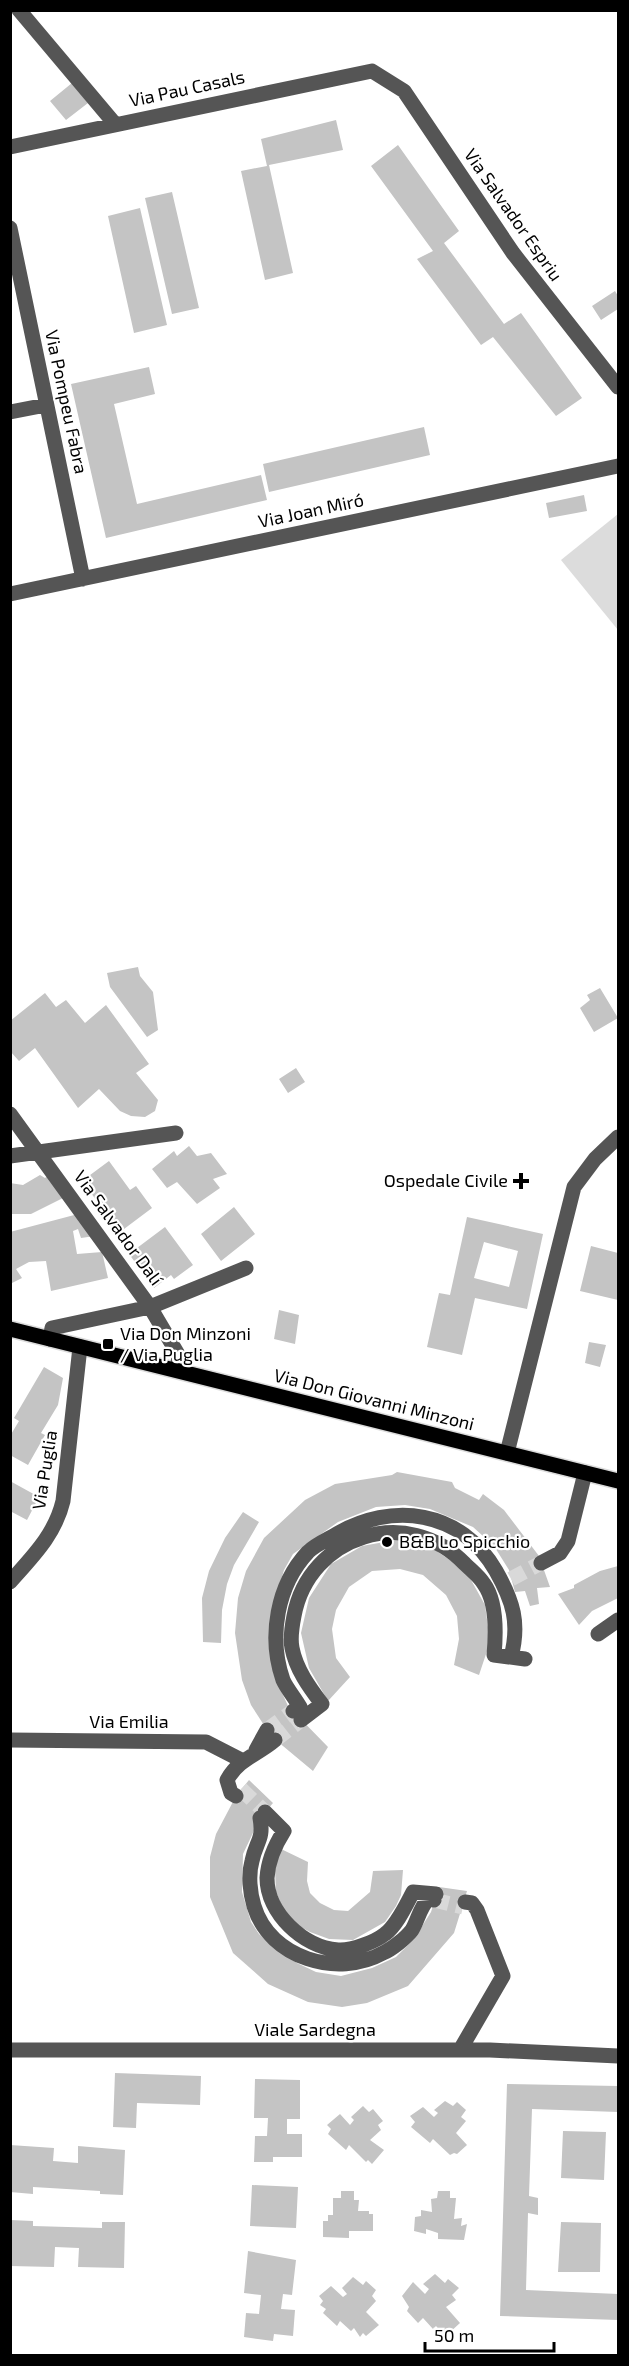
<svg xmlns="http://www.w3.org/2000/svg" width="629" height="2366" font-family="'Exo 2',sans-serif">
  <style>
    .green { fill: #dcdcdc }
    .building { fill: #c4c4c4; fill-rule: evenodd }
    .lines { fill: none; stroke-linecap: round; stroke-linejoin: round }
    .minor-tunnel { stroke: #d9d9d9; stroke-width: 15; stroke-dasharray: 15 8; stroke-linecap: butt }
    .major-casing { stroke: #dbdbdb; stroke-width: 18 }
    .minor { stroke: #555; stroke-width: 15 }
    .major { stroke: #000; stroke-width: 15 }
    .poi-dot { fill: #000; stroke: #fff; stroke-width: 2 }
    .labels { text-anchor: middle; stroke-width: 4.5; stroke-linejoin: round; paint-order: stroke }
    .street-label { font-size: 18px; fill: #000; stroke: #fff }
    .poi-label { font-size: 18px; fill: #000; stroke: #fff; text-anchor: start }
  </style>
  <rect width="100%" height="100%" fill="#fff"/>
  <path class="green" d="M618,514v116l-57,-70z"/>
  <path class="building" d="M72,83l16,20 -22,17 -16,-19z
    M336,120l7,30 -74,15 24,108 -28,7 -24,-109 26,-5 -6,-27z
    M398,145l61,86 -15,12 60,81 17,-11 61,85 -26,18 -63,-79 -12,8 -64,-86 16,-8 -62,-85z
    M172,192l27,116 -27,6 -27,-116z
    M140,208l27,117 -33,8 -26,-117z
    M615,291l3,5v13l-17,11 -9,-14z
    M149,367l6,27 -41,10 23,100 124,-29 6,25 -161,38 -35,-154z
    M424,427l6,28 -161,37 -6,-28z
    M584,495l3,16 -38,7 -3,-15z
    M138,967l2,9 13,16 5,38 -11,7 -37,-50 -3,-14z
    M600,988l18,30 -24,14 -14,-24 10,-8 -3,-5z
    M45,993l11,14 10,-7 19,23 21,-18 43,59 -13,9 22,27 -3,11 -10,6 -14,-1 -11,-5 -21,-22 -21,19 -43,-60 -16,13 -9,-10v-30z
    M296,1068l9,14 -17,11 -9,-14z
    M189,1146l8,10 14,-3 16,21 -14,5 7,9 -23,16 -20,-22 -10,6 -15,-19 22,-18 3,5z
    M109,1161l21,29 6,-4 16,22 -32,24 -38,-51z
    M40,1175l5,3 4,-3 16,22 -34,17h-21v-31l13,2z
    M234,1207l21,27 -34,27 -20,-27z
    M78,1214l17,22 -14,2 -3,-9 -5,2 4,23 25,-2 6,26 -57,13 -5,-30 -17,1 -13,7 6,9 -12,6v-52z
    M467,1217l76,17 -16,75 -52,-11 -13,57 -35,-8 12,-54 11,2zM484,1242l34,9 -9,36 -35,-9z
    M165,1227l28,38 -19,14 -3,-4 -17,13 -25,-34z
    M591,1246l27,7v47l-38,-9z
    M279,1310l20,5 -4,29 -21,-5z
    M589,1342l17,3 -6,22 -15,-4z
    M44,1367l19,11 -5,27 -17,28 4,2 -17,30 -18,-10v-19l9,-15 -5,-3z
    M397,1472l55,10 3,6 24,12 4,-6 21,16 35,46 11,31 -13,1 2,16 -9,2 -5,-15 -10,1 -6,-22 -15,-24 -21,-19 -43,-18 -25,-4 -29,2 -38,15 -45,32 -9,16 -8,27 -7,44 5,34 14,31 40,41 -15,24 -42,-35 -20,-31 -9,-25 -7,-47 3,-35 8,-27 18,-33 41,-38 30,-16 57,-9z
    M10,1481l29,16 -12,23 -17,-9z
    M243,1512l16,10 -25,43 -7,19 -5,26 -1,33 -18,-1 -1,-44 7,-27 16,-33z
    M401,1539l34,11 31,21 19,34 5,37 -11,33 -25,-10 5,-26 -2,-23 -11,-21 -23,-20 -23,-6 -28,2 -23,16 -13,23 -4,19 4,29 14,19 -22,24 -19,-33 -8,-35 8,-35 22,-34 31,-18z
    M618,1566v32l-26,13 -13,14 -21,-31 16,-6v-3l26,-14z
    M249,1780l24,23 -13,15 -17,36 -1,38 9,30 8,12 18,16 20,13 19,9 25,4 31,-8 24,-11 18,-18 17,-27 8,-25 28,4 -13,42 -46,53 -41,17 -25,4 -34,-5 -40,-18 -35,-31 -23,-56v-40l6,-23 20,-38z
    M279,1848l29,14 -1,19 3,12 10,10 14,7 14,1 22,-19 3,-21 30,-1 -2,25 -5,11 -11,16 -32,18 -24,-1 -19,-7 -17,-9 -10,-14 -7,-17 -1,-22z
    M115,2073l86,3 -1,29 -63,-2 -1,25 -23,-1z
    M255,2079l45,1v39h-13v15h15v23h-29v5h-19l1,-26h12l1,-18h-14z
    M507,2084l111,2v26l-86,-3 -3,87 9,2v17l-10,-2 -2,77 92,4v26l-118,-4z
    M445,2101l8,5 4,-4 9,8 -5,7 5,4 -10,12 11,12 -10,9 -3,-1 -4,2 -17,-16 -3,4 -19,-16 4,-5 -5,-6 13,-9 11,10 4,-4 -4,-3z
    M363,2106l6,6 4,-3 10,12 -5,4 3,5 -11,10 14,10 -12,14 -4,-4 -2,2 -17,-17 -3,5 -18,-16 3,-5 -4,-4 13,-11 10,11 4,-5 -3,-3z
    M563,2131l43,1 -2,48 -43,-2z
    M10,2145l44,3 -1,13 25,2v-17l47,4 -2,45 -23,-1v-3l-67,-4v7l-23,-2z
    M252,2185l46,2 -2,41 -46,-2z
    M341,2191h13v9h5l-1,11h11v3h4v17h-24v7l-26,-1v-16h5v-6h5v-17h8z
    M438,2191h12v7h6l-2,21 8,-1 -1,8 6,-2 -3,16 -26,-1v-6l-12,-4v5l-12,-3 1,-14 6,-1v-6l11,2 -1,-13 6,-1z
    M10,2220l23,1v5l69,2v-6h23l-1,46 -46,-1 1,-19 -24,-1 -1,20 -44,-1z
    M561,2222l40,1 -1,49h-42z
    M248,2251l48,9 -4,35 -9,-1 -2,15 14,1 -2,26 -19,-2 -1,7 -29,-4 2,-24 13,1 2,-19 -17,-2z
    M435,2274l10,9 3,-4 11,9 -7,7 4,5 -10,7 14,16 -11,10 -3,-4 -4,4 -6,-7 -3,3 -10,-11 -5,5 -11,-12 2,-4 -7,-11 11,-14 12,12 4,-5 -6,-5z
    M353,2277l10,8 3,-4 10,9 -4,6 4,5 -10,11 13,13 -13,11 -3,-3 -3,4 -6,-9 -3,3 -11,-10 -3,5 -14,-13 3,-4 -6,-4 3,-4 -4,-5 12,-10 12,11 4,-3 -5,-6z"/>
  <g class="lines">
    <path class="minor-tunnel" d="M511,1579l30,-16
      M267,1730l26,-19
      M275,1740l26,-20
      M241,1789l24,23
      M434,1900l29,7"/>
    <g class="major-casing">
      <path id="major" d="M10,1329l608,152"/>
    </g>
    <path class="minor" d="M19,10l96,114
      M10,147l362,-76 32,20 109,162 105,134
      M10,228l73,351
      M10,412l36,-7
      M10,594l608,-128
      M10,1114l140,193 29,49 -2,14
      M10,1156l166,-23
      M50,1339l2,-11 98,-21 96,-39
      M507,1453l67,-266 21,-28 23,-22
      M541,1563l19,-10 8,-12 17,-68
      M10,1582c22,-25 45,-47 53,-81l17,-154
      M598,1634l20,-14
      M293,1711l7,-4c-5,-9 -13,-18 -17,-27 -15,-43 -6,-95 25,-128 7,-7 18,-12 27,-17 57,-34 126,-25 161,36 17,30 24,52 15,86
      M301,1720l21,-16c-13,-17 -26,-35 -30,-56 -2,-10 0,-22 2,-32 15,-81 114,-112 171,-52 6,6 14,12 19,20 13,18 12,50 10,71l31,4
      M10,1740l196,2 37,19
      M256,1750l11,-20
      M236,1796l-5,-3 -4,-13c12,-22 31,-25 48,-40
      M265,1812l19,19c-9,14 -16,29 -17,47 0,35 36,69 71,72 13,1 37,-8 47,-16 12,-9 21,-29 28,-42l23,2
      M260,1818c4,22 -4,23 -8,43 -4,14 -2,32 2,45 16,53 84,72 129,47 9,-4 23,-15 29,-23 6,-10 8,-23 17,-32l5,2
      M10,2050h480l128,6
      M460,2050l43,-74 -26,-66 -5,-7 -7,-1"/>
    <use href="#major" class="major"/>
  </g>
  <g class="poi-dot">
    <path d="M518 1172h6v6h6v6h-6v6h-6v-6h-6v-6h6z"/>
    <rect x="102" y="1338" width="12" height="12" rx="3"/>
    <circle cx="387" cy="1542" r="6"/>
  </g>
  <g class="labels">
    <g class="street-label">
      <text transform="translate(187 89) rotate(-12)" y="6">Via Pau Casals</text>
      <text transform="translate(513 215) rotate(55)" y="6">Via Salvador Espriu</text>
      <text transform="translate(66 402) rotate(78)" y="6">Via Pompeu Fabra</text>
      <text transform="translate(311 511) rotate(-12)" y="6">Via Joan Miró</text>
      <text transform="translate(118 1228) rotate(54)" y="6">Via Salvador Dalí</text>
      <text transform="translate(374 1400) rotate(14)" y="6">Via Don Giovanni Minzoni</text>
      <text transform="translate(45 1470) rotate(-81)" y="6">Via Puglia</text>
      <text x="129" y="1728">Via Emilia</text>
      <text x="315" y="2036">Viale Sardegna</text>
    </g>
    <g class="poi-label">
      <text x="508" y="1187" text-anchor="end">Ospedale Civile</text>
      <text x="120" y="1340">Via Don Minzoni<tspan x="120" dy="21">/ Via Puglia</tspan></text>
      <text x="399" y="1548">B&amp;B Lo Spicchio</text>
    </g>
  </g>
  <rect width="629" height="2366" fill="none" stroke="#000000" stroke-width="24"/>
  <path d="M425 2342v9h129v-9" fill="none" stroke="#000000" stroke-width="3"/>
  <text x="434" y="2342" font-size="18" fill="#000000" stroke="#ffffff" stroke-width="4.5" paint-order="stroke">50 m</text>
</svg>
